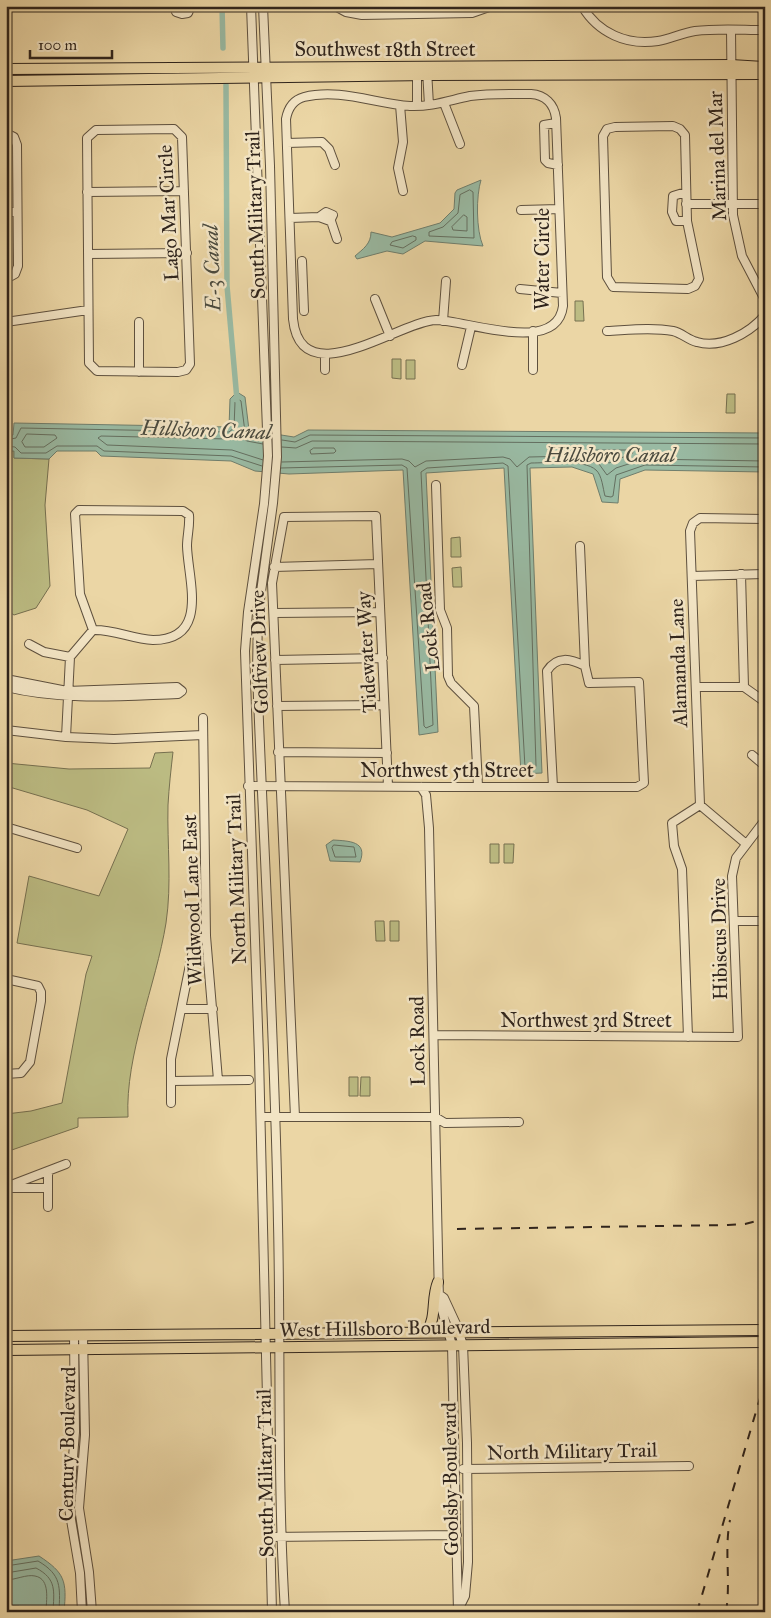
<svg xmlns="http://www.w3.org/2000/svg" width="771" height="1618" font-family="'IM FELL Great Primer',serif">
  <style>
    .green { fill: #bcbc83; stroke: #767050 }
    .water { fill: #99baa3; stroke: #6f7e6d }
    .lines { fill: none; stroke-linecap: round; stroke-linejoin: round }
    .shore { stroke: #646f60; stroke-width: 1 }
    .canal { stroke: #99baa3; stroke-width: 5.5 }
    .minor-casing { stroke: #5e503e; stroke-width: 10 }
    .major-casing { stroke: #2f241c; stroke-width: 12 }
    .minor { stroke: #f2e4c4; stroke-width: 8 }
    .major { stroke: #ebd6a5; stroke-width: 10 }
    .rail { stroke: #2f241c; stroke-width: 2; stroke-dasharray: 9 9; stroke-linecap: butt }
    .labels { text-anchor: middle; stroke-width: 5; stroke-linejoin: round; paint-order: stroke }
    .street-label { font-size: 20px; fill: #2f241c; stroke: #f2e4c4 }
    .water-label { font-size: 21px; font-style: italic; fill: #4a4a3e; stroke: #f2e4c4 }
  </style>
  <rect width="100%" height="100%" fill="#ebd6a5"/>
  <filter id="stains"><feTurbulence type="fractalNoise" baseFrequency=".004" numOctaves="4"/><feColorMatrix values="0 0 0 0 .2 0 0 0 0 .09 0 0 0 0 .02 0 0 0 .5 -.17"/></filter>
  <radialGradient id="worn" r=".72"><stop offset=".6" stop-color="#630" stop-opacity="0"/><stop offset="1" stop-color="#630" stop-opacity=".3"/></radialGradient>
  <path class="green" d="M575,301h8l1,20h-9z
    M392,359h9v20l-9,-1z
    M406,360h9v19h-9z
    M727,394h8v19h-9z
    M6,451h8v7l35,1 -4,46 5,81 -14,22 -22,7 -8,-5z
    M460,537l1,20h-10v-19z
    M461,567l1,20h-9l-1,-19z
    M173,752c-2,17 -4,35 -5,53 -1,40 4,78 -2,118 -10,62 -41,132 -38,194l-50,1v9l-72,25v-38l25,-3 31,-8 24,-129 6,-18 -75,-13 12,-67 70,20 29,-67 -41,-19 -81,-24v-23l63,6 81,-1 5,-15z
    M490,844h9v19h-9z
    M504,844h10l-1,19h-9z
    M375,921h9l1,20h-9z
    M390,921h9v20h-9z
    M349,1077h9v19h-9z
    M361,1077h9v19h-10z"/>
  <path class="water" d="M481,180c-5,16 -5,50 2,66l-58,-5 -22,13 -16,-3 -30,8 -2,-3c8,-7 16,-12 16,-24l21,5 48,-14 14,-14 1,-16 2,-3z
    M237,392l8,5 4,33 45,7 14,-7 457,3v39l-120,-2 -25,9 -2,24 -16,-1 -9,-28 -21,-7 -42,1 12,305 -21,1 -17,-306 -78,5 12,259 -19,3 -16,-265 -114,4 -34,-3 -24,-10 -130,-5 -5,-5h-39l-8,8 -35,-1v-7h-8v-16h7l1,-12 215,4 1,-28z
    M333,840c16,1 35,1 27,22l-30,-1 -4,-16z
    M39,1556c26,17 28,25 25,56h-42l-3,-6 -13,-1v-44z"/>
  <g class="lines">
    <path class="shore" d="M470,190l3,2 1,46 -45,-2v-4l14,-5 15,-14 2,-18z
      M464,215l3,2v14l-14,-1 -1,-3z
      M413,236l3,1v3l-13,8 -13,-3 2,-3z
      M27,434l28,1 2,3 -13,9h-19l-3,-5z
      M6,440l10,-2 5,-10 208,4 5,-4 1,-26 3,-3 3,2 4,31 17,5
      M282,440l13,2 15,-7 455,3
      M263,444l-16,-3 -9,-6 -10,4 -127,-3 -3,2 9,7 125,5 31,10
      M6,446l9,1 6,6h25l11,-7h40l7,5 127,5 31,10
      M282,447l14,1 16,-7 453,3
      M314,448h20l2,3 -2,2 -23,1 -1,-3z
      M596,450h35l2,3 -24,10 -15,-9z
      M282,462l120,-3 7,2 6,6 11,-6 77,-4 7,2 7,8 12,-10 45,-1 25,8 8,11 9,-7 28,-9 121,2
      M281,468l121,-3 5,3 17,258 2,2 7,-3 -12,-253 6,-4 76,-5 5,3 17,301 3,2 7,-1 1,-2 -9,-301 4,-2c16,0 53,-4 65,7 6,5 7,19 9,26l6,1 2,-1 3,-21 29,-10 120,2
      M334,845l20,2 2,10h-21l-3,-9z
      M6,1566l32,-5c24,14 22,26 21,51
      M6,1573l30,-5c21,11 18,23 17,44
      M6,1580c9,0 21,-6 29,-4 16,3 11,25 11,36"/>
    <path class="canal" d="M222,6l1,42
      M226,85l1,201 10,114"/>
    <g class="minor-casing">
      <path id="minor" d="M174,6l2,6 6,2 6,-1 3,-7
        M251,6l17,450 -4,48 -16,108 -3,39 14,405 13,556
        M263,6l7,160 7,291 -4,46 -15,111 -1,58c7,184 18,368 21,552 3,129 -1,259 7,388
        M335,6l11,6 16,3 110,-2 20,-7
        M582,6c16,27 45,40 76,35 12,-2 24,-8 37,-10 23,-3 47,-1 70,-1
        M731,30l2,185 9,41 23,44
        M417,70v36
        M427,70l2,35
        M531,94c14,1 23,10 25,24l7,188c-6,50 -97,14 -127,14 -36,1 -135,76 -143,-1l-7,-200c2,-11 7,-19 18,-22 36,-9 72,7 106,9 21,1 40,-6 60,-10 20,-3 41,-2 61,-2z
        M444,103l16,41
        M400,105l3,37 -5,26 5,23
        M556,123l-12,2 1,35 3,3 10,2
        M673,126l7,3 5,6 2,86 12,58 -4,7 -7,3 -75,-2 -6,-10 -4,-141 4,-7 8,-2z
        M174,129l8,8 8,227 -4,6 -8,2 -81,-1 -8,-8 -2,-225 9,-8z
        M6,133l8,4 3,8 1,121 -3,8 -9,5
        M287,143l35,-1 7,7 6,16
        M87,192l97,-1
        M686,192l-13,4 -1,16 4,9h11
        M686,204h79
        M521,210l38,-1
        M6,212h11
        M326,212l7,3 -3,6 -11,-4z
        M290,218l29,-1
        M331,221l6,18
        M88,254l99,-1
        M302,261l2,50
        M520,289l42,4
        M375,299l15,37
        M443,321l3,-40
        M6,322l82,-12
        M607,331c21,-1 45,-4 66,0 9,2 15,9 24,11 24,7 53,-9 68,-27
        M462,365l9,-38
        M325,370v-15
        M533,370v-39
        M139,372v-50
        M436,485l4,125 7,18 1,48 3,7 23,23 4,80
        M79,510l104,1 6,4c1,11 -2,21 -2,31 1,34 23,94 -34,94 -21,-1 -40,-11 -60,-10l-13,-36 -5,-80z
        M580,546l5,120
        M274,567l104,-3
        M741,574l3,113
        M692,576l73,-2
        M274,613l105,-1
        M29,644l15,8 26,5
        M275,660l108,-2
        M6,679l61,12 110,-4 5,4 -4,3c-59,2 -114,7 -172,-7
        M697,687h47l21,15
        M277,706l107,-1
        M203,718l3,218 12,144
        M6,730l60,7 48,2 89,-4
        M66,737l4,-80 23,-27
        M278,752l109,1
        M752,755l13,11
        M248,786c130,1 259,1 389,1l7,-4 -5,-101 -50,1 -4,-17c-14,-7 -28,-11 -38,5l6,116
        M421,787l5,8 3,33 10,472 13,45 6,267
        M6,827l71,21
        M745,843l-45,-38 -10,-274 3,-8 7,-5 65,1
        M734,921h31
        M6,979l32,7 3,6v9l-11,61 -9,11 -15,1
        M182,1009h31
        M434,1035l304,2 -6,-161 4,-18 29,-38
        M688,1037l-6,-168 -8,-23 -2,-23 28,-18
        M171,1081l78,-1
        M171,1103v-44l24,-119 11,-4
        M261,1117h174l10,6 74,-1
        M295,1117l-23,-534 12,-66 92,-1 12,270
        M48,1172v35
        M6,1187l60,-23
        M10,1188h38
        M440,1295l4,3 12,26 7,21 4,98 1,119 -3,34 -6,12
        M83,1335l2,100 -6,73 10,64 3,40
        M74,1336l1,96 -6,76 11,65 2,39
        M463,1469l226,-3
        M269,1537l188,-2"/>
    </g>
    <g class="major-casing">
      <path id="major" d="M6,69l725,-4 34,2
        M6,81l422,-6 337,-1
        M427,1332c10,-16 4,-33 11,-50
        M6,1336l759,-6
        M6,1350l759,-8"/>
    </g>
    <use href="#minor" class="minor"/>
    <use href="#major" class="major"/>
    <path class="rail" d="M457,1229l271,-4 17,-1 20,-5
      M697,1612l68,-231
      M726,1612c5,-31 -2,-62 4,-92"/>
  </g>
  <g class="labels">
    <g class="street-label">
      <text x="385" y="56">Southwest 18th Street</text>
      <text transform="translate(717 156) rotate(-92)" y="7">Marina del Mar</text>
      <text transform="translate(168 213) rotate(-93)" y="7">Lago Mar Circle</text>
      <text transform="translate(255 215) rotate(-92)" y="7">South Military Trail</text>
      <text transform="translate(542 259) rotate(-90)" y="7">Water Circle</text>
      <text transform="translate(428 627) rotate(-96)" y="7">Lock Road</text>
      <text transform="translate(259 652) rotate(-92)" y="7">Golfview Drive</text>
      <text transform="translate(366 652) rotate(-93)" y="7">Tidewater Way</text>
      <text transform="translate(678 663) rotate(-92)" y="7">Alamanda Lane</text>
      <text x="447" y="777">Northwest 5th Street</text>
      <text transform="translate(236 879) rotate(-92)" y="7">North Military Trail</text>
      <text transform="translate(192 900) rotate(-92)" y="7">Wildwood Lane East</text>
      <text transform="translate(719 939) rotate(-91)" y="7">Hibiscus Drive</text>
      <text x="586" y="1027">Northwest 3rd Street</text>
      <text transform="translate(417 1041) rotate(-91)" y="7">Lock Road</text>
      <text transform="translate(385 1328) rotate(-1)" y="7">West Hillsboro Boulevard</text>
      <text transform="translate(67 1444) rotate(-89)" y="7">Century Boulevard</text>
      <text transform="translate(572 1451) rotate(-1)" y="7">North Military Trail</text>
      <text transform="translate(265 1473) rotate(-91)" y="7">South Military Trail</text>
      <text transform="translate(450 1479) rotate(-91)" y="7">Goolsby Boulevard</text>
    </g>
    <g class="water-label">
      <text transform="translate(212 268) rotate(-92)" y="7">E-3 Canal</text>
      <text transform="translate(206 430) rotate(2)" y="7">Hillsboro Canal</text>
      <text x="610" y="462">Hillsboro Canal</text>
    </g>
  </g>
  <rect width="771" height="1618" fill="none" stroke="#ebd6a5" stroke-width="25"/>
  <rect x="8" y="8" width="756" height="1603" fill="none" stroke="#2f241c" stroke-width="2.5"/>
  <rect x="12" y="12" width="746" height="1593" fill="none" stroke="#2f241c"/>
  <path d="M30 50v8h82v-8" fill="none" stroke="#2f241c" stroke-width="2.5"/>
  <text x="38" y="50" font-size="15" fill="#2f241c" stroke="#f2e4c4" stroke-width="4" paint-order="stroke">100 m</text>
  <rect width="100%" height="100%" filter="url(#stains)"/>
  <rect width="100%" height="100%" fill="url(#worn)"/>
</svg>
